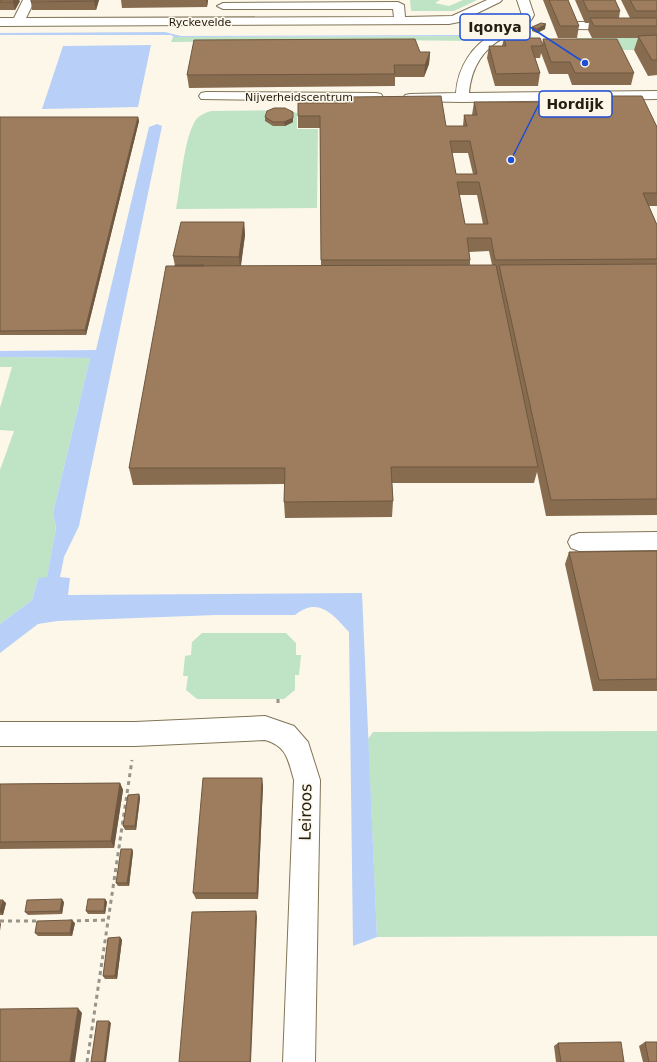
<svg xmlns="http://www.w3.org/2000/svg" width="657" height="1062" font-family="'DejaVu Sans',sans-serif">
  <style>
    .green { fill: #bfe3c5 }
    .water { fill: #b8d0f7 }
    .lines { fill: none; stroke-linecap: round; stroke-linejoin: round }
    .minor-casing { stroke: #817557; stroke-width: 2 }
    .path { stroke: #999487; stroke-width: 3; stroke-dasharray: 4 4; stroke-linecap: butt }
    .minor { fill: #fff; fill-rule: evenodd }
    .wall { fill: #876c50; fill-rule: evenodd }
    .shaded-wall { fill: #6e5841 }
    .building { fill: #9d7d5d; stroke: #6e5841; fill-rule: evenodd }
    .labels { text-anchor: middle; stroke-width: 3; stroke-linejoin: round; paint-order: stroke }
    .far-street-label { font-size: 11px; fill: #231e12; stroke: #fdf7ea }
    .near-street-label { font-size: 16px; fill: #231e12; stroke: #fdf7ea }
    .leader { fill: none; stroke: #1d4ed8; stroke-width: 1.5 }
    .callout-dot { fill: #1d4ed8; stroke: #fdf7ea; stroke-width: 1.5 }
    .callout { fill: #fdf7ea; stroke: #1d4ed8; stroke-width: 1.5 }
    .callout-label { font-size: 14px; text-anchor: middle; font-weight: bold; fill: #231e12 }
  </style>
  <rect width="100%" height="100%" fill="#fdf7ea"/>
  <path class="green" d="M410,0h30l-5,3 14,3 14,-6h14l-23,11h-43z
    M503,20l7,6 -31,15 -99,-1 -209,2 2,-5 303,-1 18,-8 2,-2 -1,-2z
    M576,38h81v12h-74z
    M284,110l13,3v16h21l-1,79 -141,1c5,-24 7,-67 19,-88 4,-6 10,-8 16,-10z
    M0,357l90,1 -37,155 3,15 -9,50h-9l-6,22 -32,24v-154l14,-39 -14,-1v-22l12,-41h-12z
    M202,633h84l10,10v12h5l-2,20h-4v15l-11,9h-87l-11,-9 2,-14h-5l2,-20 6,-1 1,-13z
    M657,731v205l-280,1 -9,-198 5,-7z"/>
  <path class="water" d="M492,24l4,2 -20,10 -302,1 -3,-2h-171v-2l165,-1 16,4 281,-1z
    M151,45l-13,62 -96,2 21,-63z
    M157,124l5,2 -83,400 -15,31 -4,20 10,1 -2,17 294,-2 15,344 -24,9 -4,-314c-16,-18 -31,-36 -54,-17h-79l-159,6 -19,3 -38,29v-29l32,-24 6,-22 9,-1 9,-49 -3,-15 37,-155 -90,-1v-6l96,-1 53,-223z"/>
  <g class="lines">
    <g class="minor-casing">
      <path id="minor" d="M23,0h12l-9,18 368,-1 -1,-8h-170l-6,-3 6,-3 175,-1 6,3 1,12 47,-1 35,-16h15l-2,2 -41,20 -10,2 -449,2v-8h14z
        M517,0h12l5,15c-6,13 -17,16 -29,22 -23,12 -34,32 -36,56l188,-2v8l-195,3 -57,-1 -2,-3 2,-3 5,-1 46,-1c2,-26 16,-48 39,-60 9,-5 17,-8 25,-14l2,-4z
        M579,22h78v8l-82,-1 -2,-3 2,-3z
        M206,92l170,1 5,1 2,3 -2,3 -5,1 -175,-2 -2,-3 2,-3z
        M657,532v18l-78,1 -8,-3 -3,-6 3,-6 8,-3z
        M265,716l29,10 14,16 12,38 -5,282h-32l11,-282c-6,-20 -7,-34 -29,-40l-130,6h-135v-24h135z"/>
    </g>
    <path class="path" d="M278,699v7
      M0,921h40
      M69,921l40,-1
      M87,1062l45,-302"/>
    <use href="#minor" class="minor"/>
  </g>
  <path class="wall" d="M0,0l20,1 -5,9h-15z
    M99,0l-3,10h-64l-1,-8z
    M121,0h87l-1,7 -85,1z
    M543,0h25l11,26 -2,12h-19z
    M575,0h40l5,11 -1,7h11l-9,-18h36v75l-9,1 -14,-26 4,-12h-46l-4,-8 1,-7h-4z
    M532,27l13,2 -8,4 -5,-2z
    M504,38l38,7 1,-6 91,34 -3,12h-59l-4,-11h-19l-8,-21 -1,5h-5l5,15 -2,13h-43l-8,-28 2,-12h13z
    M420,52h10l-1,12 -5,13h-29v9l-206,2 -2,-13z
    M549,96l108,31v79h-8l8,19v290l-111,1 -9,-44 -3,11h-142l1,18 -1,16 -107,1 -1,-16 1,-18 -152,1 -4,-17 46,-202 -2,-10 71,-34 1,13 -4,31h80l-1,-138h-22v-12l49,-13v-6l99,29h17l1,-11h8l2,-13h74zM452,153h16l5,21h-17zM459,195h18l6,29h-18zM489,251l3,14h-22v-5l-1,-8z
    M0,117h138l1,4 -53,214h-86z
    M265,117h28v5l-8,4h-12l-8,-5z
    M657,551v140h-64l-28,-127 4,-12z
    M120,783l3,7 -9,58 -114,1v-65z
    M263,785l-5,114h-62l-3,-6z
    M139,794l1,4 -4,32h-11l-2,-4z
    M132,849l1,3 -4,34h-11l-2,-3z
    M105,899l2,3 -2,12h-17l-2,-3z
    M0,900l6,3 -3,12h-3z
    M64,902l-2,12 -34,1 -3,-3z
    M75,923l-3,13h-34l-3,-3z
    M120,937l2,3 -5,39h-12l-2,-3z
    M645,1042l12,20h-14l-4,-16z
    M558,1043l66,19h-68l-2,-16z"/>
  <path class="shaded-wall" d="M14,0h5l1,1 -5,9 -2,-8z
    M95,0h4l-3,10 -2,-9z
    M206,0h2l-1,7z
    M546,24l-1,5 -8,4v-4z
    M430,52l-1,12 -5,13 1,-12z
    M293,112v10l-8,4 -1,-4z
    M138,117l1,4 -53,214 -1,-5z
    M244,222l1,13 -5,35 -1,-13z
    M262,778l1,7 -5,114 -1,-6z
    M120,783l3,7 -9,58 -3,-7z
    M139,794l1,4 -4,32 -1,-4z
    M132,849l1,3 -4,34 -2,-3z
    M62,899l2,3 -2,12 -2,-3z
    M105,899l2,3 -2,12 -1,-3z
    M3,900l3,3 -3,12 -3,-3z
    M256,911l1,6 -6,145h-1z
    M72,920l3,3 -3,13 -2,-3z
    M0,922l1,2 -1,7z
    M120,937l2,3 -5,39 -2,-3z
    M78,1008l4,5 -7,49h-5z
    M109,1021l2,2 -5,39h-2z"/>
  <path class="building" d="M0,0h14l-1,2h-13z
    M31,0h64l-1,1 -63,1z
    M549,0h19l11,26h-19z
    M583,0h32l5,11h-32z
    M630,0h27v11h-21z
    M590,18h67v8h-63z
    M541,23l5,1 -9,5 -5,-2z
    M657,35v25h-5l-14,-24z
    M504,38h36l3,8h-12l9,27 -44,1 -7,-28h17z
    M415,39l5,13h10l-5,13h-31l1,9 -208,1 7,-35z
    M543,39h74l17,34h-59l-5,-11h-19z
    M441,96l5,30h21l-3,-11h13l-3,-13h78l-3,-6h93l15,31v66h-14l14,32v34l-162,1 -4,-22h-24l3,22h-149l-1,-144h-22v-13h49v-6zM450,141h20l7,33h-21zM457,182h22l9,42h-23z
    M274,108h11l8,4v6l-9,4h-11l-8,-5 2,-6z
    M0,117h138l-53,213 -85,1z
    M181,222h63l-5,35 -66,-1z
    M657,264v235l-106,1 -52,-235z
    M175,265h29v1h-29z
    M496,265l42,202h-147l2,34 -109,1 1,-34h-156l37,-202z
    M657,551v128l-58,1 -30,-128z
    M203,778h59l-5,115h-64z
    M120,783l-9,58 -111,1v-58z
    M139,794l-4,32h-12l5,-31z
    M121,849h11l-5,34h-11z
    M62,899l-2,12 -35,1 2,-12z
    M88,899h17l-1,12h-18z
    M0,900h3l-3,12z
    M256,911l-6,151h-71l13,-150z
    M72,920l-2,13h-35l2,-12z
    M120,937l-5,39h-12l5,-38z
    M78,1008l-8,54h-70v-53z
    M97,1021h12l-5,41h-13z
    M621,1042l3,20h-63l-3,-19z
    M645,1042h12v20h-8z"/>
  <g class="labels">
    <g class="far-street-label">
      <text x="200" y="26">Ryckevelde</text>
      <text x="299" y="101">Nijverheidscentrum</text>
    </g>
    <g class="near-street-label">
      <text transform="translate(305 812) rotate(-89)" y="6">Leiroos</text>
    </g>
  </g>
  <path class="leader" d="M585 63L530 27M511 160L539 104"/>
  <g class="callout-dot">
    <circle cx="585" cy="63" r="4"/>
    <circle cx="511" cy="160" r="4"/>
  </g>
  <g class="callout">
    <rect x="460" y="14" width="70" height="26" rx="4"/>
    <rect x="539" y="91" width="73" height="26" rx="4"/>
  </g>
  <g class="callout-label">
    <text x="495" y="32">Iqonya</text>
    <text x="575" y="109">Hordijk</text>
  </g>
</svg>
